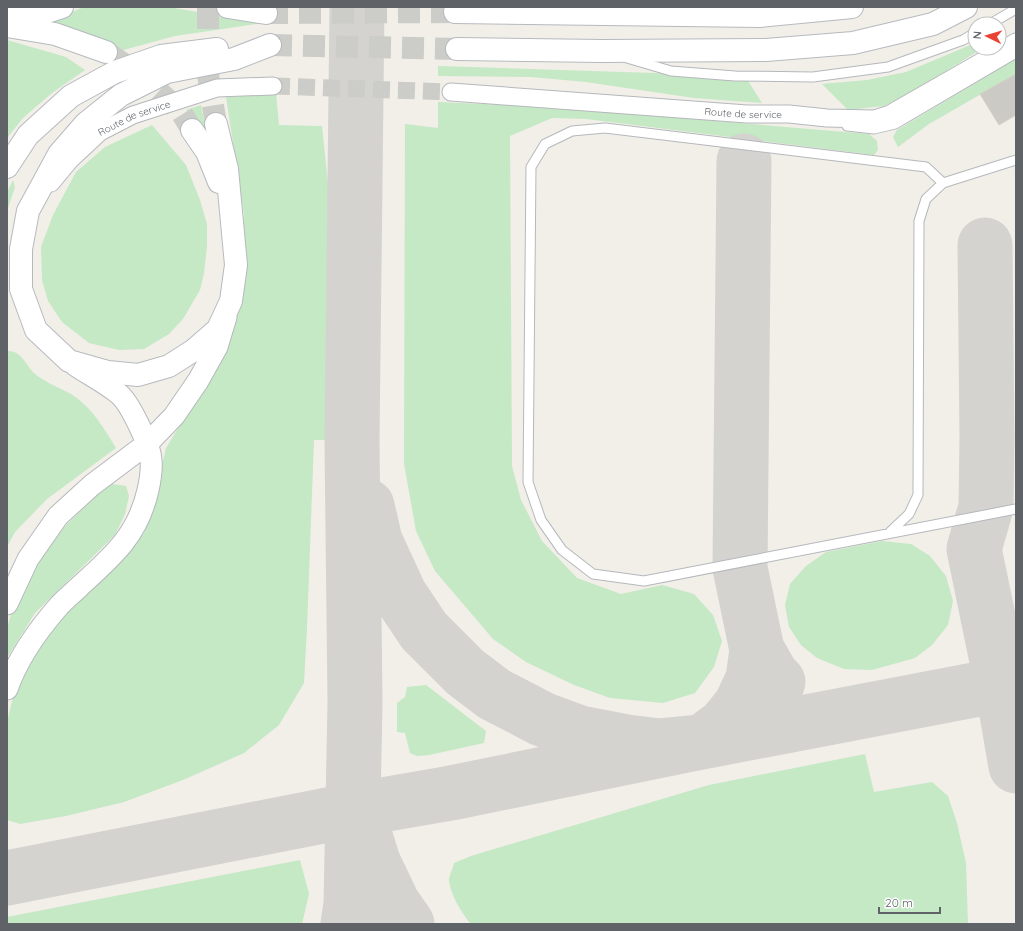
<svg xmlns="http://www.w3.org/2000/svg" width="1023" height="931" font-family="Quicksand,sans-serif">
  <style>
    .green { fill: #c5e8c5 }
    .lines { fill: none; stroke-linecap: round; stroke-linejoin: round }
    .taxiway { stroke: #d4d3d0; stroke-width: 55 }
    .building { fill: #cccac5; stroke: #d6d1c6 }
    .minor-tunnel { stroke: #ccccc8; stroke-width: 17; stroke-dasharray: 17 8; stroke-linecap: butt }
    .secondary-tunnel { stroke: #ccccc8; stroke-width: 22; stroke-dasharray: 22 11; stroke-linecap: butt }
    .service-casing { stroke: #b5b8bc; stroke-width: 11 }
    .minor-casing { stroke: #b5b8bc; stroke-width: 19 }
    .tertiary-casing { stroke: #b5b8bc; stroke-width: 23 }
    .secondary-casing { stroke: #b6babf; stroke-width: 24 }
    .service { stroke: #fff; stroke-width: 9 }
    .minor { stroke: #fff; stroke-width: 17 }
    .tertiary { stroke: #fff; stroke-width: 21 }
    .secondary { stroke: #fff; stroke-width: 22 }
    .labels { text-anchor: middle; stroke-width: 4; stroke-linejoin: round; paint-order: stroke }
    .street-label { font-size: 10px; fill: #5f6368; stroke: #fff }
  </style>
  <rect width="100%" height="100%" fill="#f1efe8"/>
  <path class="green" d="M84,7h84l95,16 -88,13 -59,16 -61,-24 -2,-8z
    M7,40l59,17 19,13 -33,23 -29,25 -16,20z
    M975,43v5h8l-82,51 -18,7 -35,4 -26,-26 45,-4 39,-8z
    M1016,59v15l-87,50 -31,23 -5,-10 4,-7z
    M438,66l307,10 17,27 -68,-5 -108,-16 -55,-5 -93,-1z
    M276,93l3,32 43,1 30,292 -27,22h-11l-7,188 -3,55 -25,42 -35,28 -61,27 -59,22 -58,14 -46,8 -13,-4v-98l7,-29 29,-56 63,-62 38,-42 9,-30 13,-55 60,-98 14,-43 4,-93 -18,-117z
    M438,102l114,5 317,27 8,7 1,9 -4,5 -288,-36 -34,-1 -42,18 2,330 9,34 21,41 35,37 44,16 41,-9 32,9 19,21 9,26 -8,26 -19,26 -32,10 -53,-5 -36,-13 -48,-23 -33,-23 -58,-68 -19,-40 -12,-67 1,-340 33,4z
    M201,105l8,40 -23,-35z
    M152,125l34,40 14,35 7,24v22l-3,27 -4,17 -17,29 -14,15 -25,15 -25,1 -30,-7 -27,-21 -14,-21 -6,-21 -1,-33 12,-32 23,-43 29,-25z
    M13,180l2,7 -8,24v-19z
    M7,351c14,-1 19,14 27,22 10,10 31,16 43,25 17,13 28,32 39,50l-69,51 -32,33 -8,15z
    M112,484l14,2 3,10 -4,18 -10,21 -80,78 -28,45v-30l6,-20 18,-43 25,-30 45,-44z
    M882,541l29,3 19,12 16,20 7,25 -5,24 -16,20 -17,13 -43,12 -28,-1 -27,-11 -16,-13 -12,-18 -4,-22 5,-21 16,-18 20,-14z
    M426,685l60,46 -2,12 -55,12 -12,1 -7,-3 -5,-20 -8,-1v-29l8,-6 2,-10z
    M865,754l9,38 58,-10 16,14 9,27 9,40 2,61h-497c-9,-10 -22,-32 -22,-45 1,-5 4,-11 5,-16l17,-7 238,-71z
    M300,860l9,34 -7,30h-295v-7z"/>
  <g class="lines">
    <path class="taxiway" d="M744,161l-4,407 17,82 15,26 6,6
      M985,245l2,193 -1,69 -12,42 28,136 14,81
      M367,506l8,35 25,54 24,36 41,41 29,22 48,25 38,14 47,9 32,4 43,-4 23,-17 16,-20 12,-26 4,-29
      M362,826l11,36 20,42 14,20
      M7,878l346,-68 98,-17 240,-49 325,-62
      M348,924l3,-20 4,-201 -3,-261 5,-435"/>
  </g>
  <path class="building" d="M1016,74v41l-17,10 -19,-31z"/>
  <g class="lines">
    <path class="minor-tunnel" d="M273,86l178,6"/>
    <path class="secondary-tunnel" d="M208,7v68l8,49
      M266,13l189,-1
      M270,45l187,4
      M106,52l36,24 39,36 11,18"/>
    <g class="service-casing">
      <path id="service" d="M990,24l26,-15
        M627,58l44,13 64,5 78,1 75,-10 75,-27 12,-7
        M847,126l27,3 21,-5 121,-71
        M943,183l73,-23
        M890,532l19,-18 9,-19 1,-274 7,-22 17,-16 -17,-16 -321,-39 -33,3 -27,13 -14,23 -3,315 13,38 21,30 31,24 51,7 372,-72"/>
    </g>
    <g class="minor-casing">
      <g id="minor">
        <path id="s1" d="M451,92l296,22h42l38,4 47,1 16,-5 126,-72"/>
        <path id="s2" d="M51,183l19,-23 30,-28 33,-17 84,-27 56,-2"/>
      </g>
    </g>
    <g class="tertiary-casing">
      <path id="tertiary" d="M7,604l21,-45 30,-43 34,-31 56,-42 26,-27 24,-35 19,-34 9,-30
        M7,689c10,-29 31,-59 51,-82 6,-7 15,-14 22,-21 33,-30 58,-51 68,-96 5,-22 5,-36 -5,-56 -5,-11 -14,-31 -23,-39 -11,-10 -32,-21 -45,-30"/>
    </g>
    <g class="secondary-casing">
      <path id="secondary" d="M228,7l38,6
        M455,12l305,4 92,-9
        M7,18l27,-2 28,-9
        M7,26l48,8 51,18
        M457,49l145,2 164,-1 87,-7 80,-19 33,-17
        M216,124l11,45 9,96 -5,36 -13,28 -24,21 -25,16 -31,9 -30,-3 -39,-11 -33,-31 -15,-41v-40l7,-38 31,-57 27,-31 35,-28 46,-23 67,-13 36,-14
        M192,130l15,22 12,30
        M7,167l21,-32 43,-39 44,-24 46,-16 56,-7"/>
    </g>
    <use href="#service" class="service"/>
    <use href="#minor" class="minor"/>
    <use href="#tertiary" class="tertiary"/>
    <use href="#secondary" class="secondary"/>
  </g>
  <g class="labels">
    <g class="street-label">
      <text dy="4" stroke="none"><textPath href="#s1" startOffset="293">Route de service</textPath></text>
      <text dy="4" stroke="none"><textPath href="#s2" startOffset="108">Route de service</textPath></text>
    </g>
  </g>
  <rect width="1023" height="931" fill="none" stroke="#5f6368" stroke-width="16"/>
  <g transform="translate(987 36) rotate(275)"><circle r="19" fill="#ffffff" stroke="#bfc1c3"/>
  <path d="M0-3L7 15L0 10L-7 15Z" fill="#ea4335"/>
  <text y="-6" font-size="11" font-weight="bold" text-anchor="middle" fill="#5f6368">N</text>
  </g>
  <path d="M879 907v6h61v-6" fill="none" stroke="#5f6368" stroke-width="2"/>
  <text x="885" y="907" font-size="12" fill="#5f6368" stroke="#ffffff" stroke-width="3" paint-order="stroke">20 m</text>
</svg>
